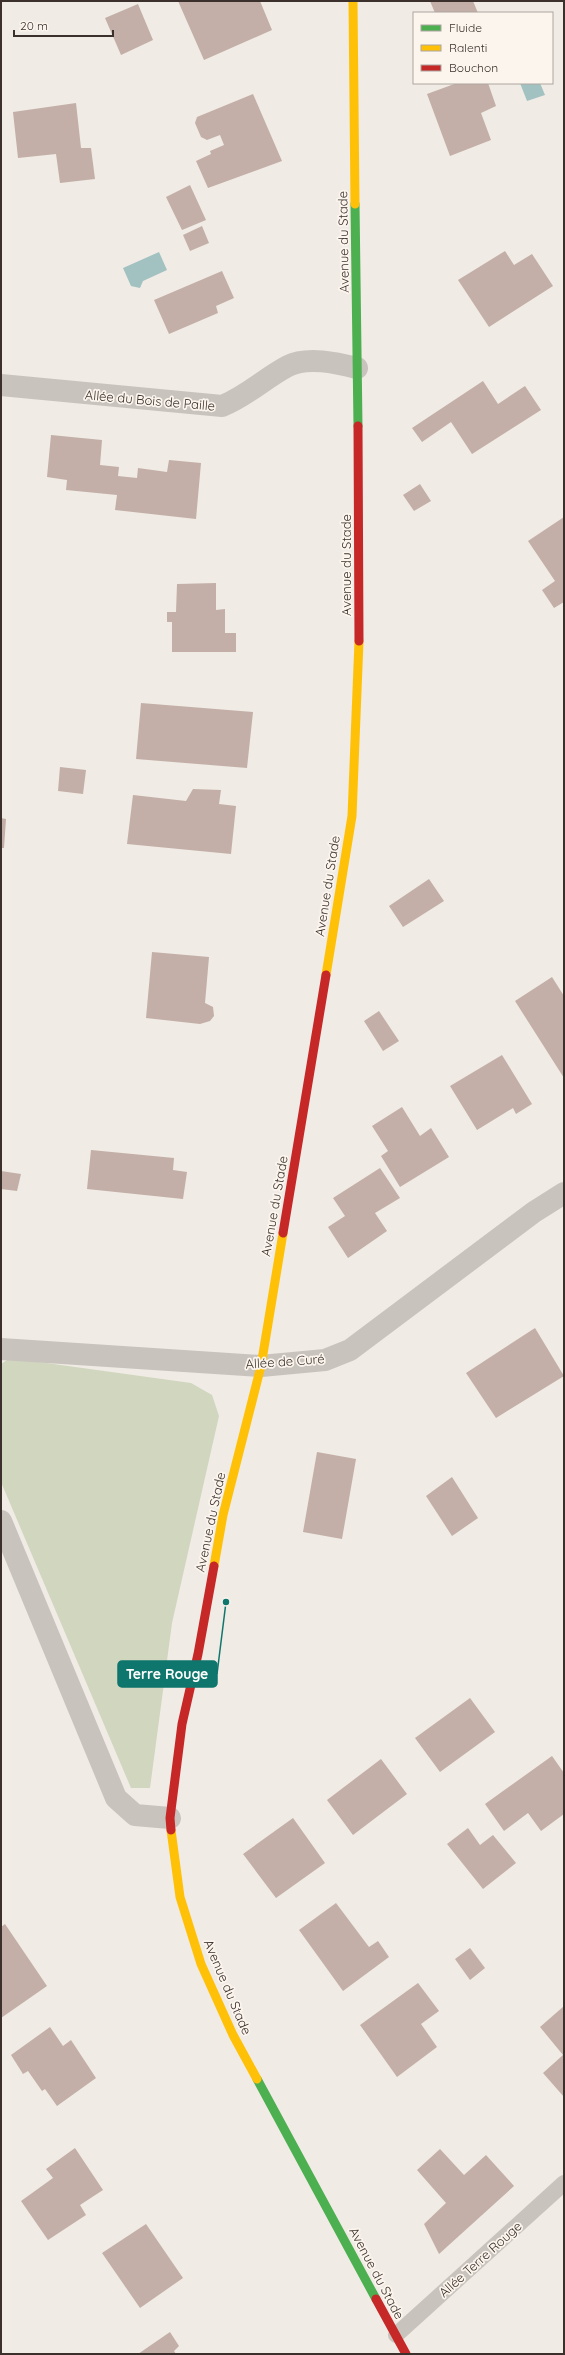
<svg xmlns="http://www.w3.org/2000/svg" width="565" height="2355" font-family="Quicksand,sans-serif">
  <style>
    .green { fill: #d1d6bf }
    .water { fill: #a1c2c1 }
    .building { fill: #c3afa7 }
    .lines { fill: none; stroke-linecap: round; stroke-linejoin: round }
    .lane { stroke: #c9c3be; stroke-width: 16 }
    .street { stroke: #c9c3be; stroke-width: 22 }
    .fast { stroke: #4caf50; stroke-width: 9 }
    .slow { stroke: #ffc107; stroke-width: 9 }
    .jam { stroke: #c62828; stroke-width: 9 }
    .labels { text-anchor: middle; stroke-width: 3.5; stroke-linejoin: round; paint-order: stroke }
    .street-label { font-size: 13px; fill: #3b302b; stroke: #fbf5ee }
    .leader { fill: none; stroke: #0f766e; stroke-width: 1.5 }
    .callout-dot { fill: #0f766e; stroke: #fbf5ee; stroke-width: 1.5 }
    .callout { fill: #0f766e; stroke: #0f766e; stroke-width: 1.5 }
    .callout-label { font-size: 14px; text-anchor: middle; font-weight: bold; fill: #fff }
  </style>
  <rect width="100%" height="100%" fill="#f0ebe5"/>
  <path class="green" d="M10,1358l181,25 21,12 7,21 -47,207 -22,165h-19l-130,-306v-118z"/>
  <path class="water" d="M520,83h20l5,12 -18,6z
    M159,252l8,18 -24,11 -3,7 -9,-2 -8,-18z"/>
  <path class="building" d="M178,1h82l12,29 -68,30z
    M430,1h43l5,12h-43z
    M138,4l15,36 -32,15 -16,-37z
    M457,83h31l8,23 -15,7 10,27 -41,16 -23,-62z
    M253,94l29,67 -74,27 -12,-27 15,-7 -1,-3 14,-6 -4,-10 -13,5 -6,-3 -6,-14 2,-6z
    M76,103l5,45h10l4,31 -35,4 -4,-29 -38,4 -5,-46z
    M190,185l16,35 -24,10 -16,-33z
    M202,226l7,17 -19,8 -7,-16z
    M505,251l9,14 18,-11 21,32 -64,41 -31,-47z
    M222,271l12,27 -18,8 2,7 -49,21 -15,-34z
    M483,381l15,23 27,-18 16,24 -69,44 -21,-32 -29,20 -10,-14z
    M51,435l51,5 -2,25 19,2 -1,9 19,2 1,-10 29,4 2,-12 32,3 -5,56 -81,-9 2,-15 -51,-5 1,-10 -20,-3z
    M420,484l11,17 -17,10 -11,-16z
    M564,517v85l-10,6 -12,-18 13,-9 -27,-40z
    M216,583v27l9,-1v24h11v19h-64v-30h-5v-10h9l1,-28z
    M141,703l112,9 -6,56 -111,-9z
    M60,767l26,3 -3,24 -25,-3z
    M193,789l28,1 -2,14 17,2 -5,48 -104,-10 6,-49 53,6z
    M1,818l5,1 -2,29h-3z
    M429,879l15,22 -41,26 -14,-21z
    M152,952l57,5 -4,46 8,4 1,9 -4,5 -10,3 -54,-6z
    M552,977l12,19v82l-49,-77z
    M379,1011l20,30 -16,10 -19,-30z
    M502,1055l30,49 -16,10 -3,-6 -36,22 -27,-44z
    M402,1107l18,29 11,-8 18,29 -49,30 -19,-31 7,-5 -16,-25z
    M91,1150l83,8 -1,12 14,2 -4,27 -96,-10z
    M380,1168l20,30 -25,15 12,18 -39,27 -20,-31 17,-11 -12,-18z
    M1,1171l20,3 -4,17 -16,-2z
    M535,1328l29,48 -68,42 -30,-45z
    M317,1452l39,7 -14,80 -39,-7z
    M452,1477l26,41 -26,18 -26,-40z
    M470,1698l25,34 -55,40 -25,-34z
    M552,1756l12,17v41l-23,17 -13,-18 -24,18 -19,-27z
    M381,1759l26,35 -54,41 -26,-35z
    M293,1818l32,45 -49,35 -33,-44z
    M468,1828l12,17 13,-10 23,28 -33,26 -36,-45z
    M336,1903l33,44 9,-6 11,16 -46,34 -44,-61z
    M5,1924l42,62 -46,32v-91z
    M470,1948l15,20 -15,12 -15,-21z
    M418,1983l21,28 -18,13 16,23 -40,30 -37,-52z
    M564,2006v91l-21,-24 20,-18 -23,-28z
    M50,2027l13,19 8,-6 25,38 -39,28 -12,-17 -3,2 -14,-20 -5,3 -12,-19z
    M75,2148l28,42 -23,15 6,10 -38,25 -27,-39 32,-23 -7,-9z
    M440,2149l24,26 22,-20 28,31 -75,68 -15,-30 22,-21 -29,-33z
    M146,2224l37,54 -43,30 -38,-55z
    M170,2332l9,14 -5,5 2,3h-38z"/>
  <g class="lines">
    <path class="lane" d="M396,2335l168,-152"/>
    <path class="street" d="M1,385l221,21c25,-10 43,-28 66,-40 19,-10 49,-3 69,2
      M1,1349l260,17 64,-6 25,-10 184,-138 30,-19
      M1,1521l115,277 19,17 35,3"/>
    <path class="fast" d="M355,204l3,222
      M257,2079l119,220"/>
    <path class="slow" d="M353,1l2,203
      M326,975l26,-159 7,-175
      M214,1566l9,-51 38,-149 22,-133
      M171,1830l9,67 21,67 32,71 24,44"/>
    <path class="jam" d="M358,426l1,215
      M283,1233l43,-258
      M171,1830l-1,-12 12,-94 16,-70 16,-88
      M376,2299l30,55"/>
  </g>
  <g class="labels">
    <g class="street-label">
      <text transform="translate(343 242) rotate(-91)" y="5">Avenue du Stade</text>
      <text transform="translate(150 400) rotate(5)" y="5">Allée du Bois de Paille</text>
      <text transform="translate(346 565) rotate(-90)" y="5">Avenue du Stade</text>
      <text transform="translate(327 886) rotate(-81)" y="5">Avenue du Stade</text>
      <text transform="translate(274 1206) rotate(-80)" y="5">Avenue du Stade</text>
      <text transform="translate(285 1361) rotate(-4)" y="5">Allée de Curé</text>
      <text transform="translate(210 1522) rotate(-78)" y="5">Avenue du Stade</text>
      <text transform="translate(228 1987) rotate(67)" y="5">Avenue du Stade</text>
      <text transform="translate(480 2259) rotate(-42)" y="5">Allée Terre Rouge</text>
      <text transform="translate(377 2273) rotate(62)" y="5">Avenue du Stade</text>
    </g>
  </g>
  <path class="leader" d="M226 1602L217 1674"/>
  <circle class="callout-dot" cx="226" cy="1602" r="4"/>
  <rect class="callout" x="118" y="1661" width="99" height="26" rx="4"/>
  <g class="callout-label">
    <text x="167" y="1679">Terre Rouge</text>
  </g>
  <rect width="565" height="2355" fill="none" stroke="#3b302b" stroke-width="4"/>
  <rect x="413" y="12" width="140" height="72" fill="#fbf5ee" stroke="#aea6a0"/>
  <rect x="421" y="25" width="20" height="6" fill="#4caf50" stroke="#aea6a0"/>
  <text x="449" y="32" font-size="12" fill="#3b302b">Fluide</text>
  <rect x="421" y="45" width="20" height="6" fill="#ffc107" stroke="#aea6a0"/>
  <text x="449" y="52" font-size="12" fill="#3b302b">Ralenti</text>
  <rect x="421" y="65" width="20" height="6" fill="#c62828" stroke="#aea6a0"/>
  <text x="449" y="72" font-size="12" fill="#3b302b">Bouchon</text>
  <path d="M14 30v6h99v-6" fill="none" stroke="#3b302b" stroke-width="2"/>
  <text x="20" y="30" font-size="12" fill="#3b302b" stroke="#fbf5ee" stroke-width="3" paint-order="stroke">20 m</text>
</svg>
